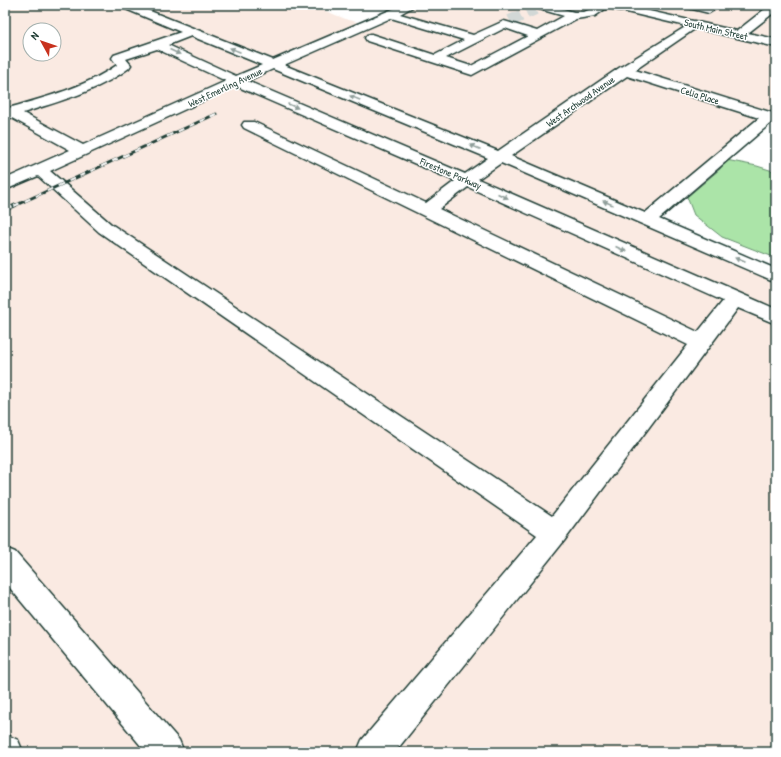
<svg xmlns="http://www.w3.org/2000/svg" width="781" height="757" font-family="'Patrick Hand',sans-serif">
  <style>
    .built { fill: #faeae2; fill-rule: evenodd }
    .green { fill: #abe4a8; stroke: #65906e }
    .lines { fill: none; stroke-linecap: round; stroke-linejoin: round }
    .minor-tunnel { stroke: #d2d8d6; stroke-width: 12; stroke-dasharray: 12 6; stroke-linecap: butt }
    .minor-casing { stroke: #1f3d34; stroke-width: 3 }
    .major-casing { stroke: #1f3d34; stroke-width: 3 }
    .minor { fill: #fff; fill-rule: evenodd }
    .major { fill: #fff; fill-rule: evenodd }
    .rail-far1-casing { stroke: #1f3d34; stroke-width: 3 }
    .rail-casing { stroke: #1f3d34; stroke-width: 4 }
    .rail-far1 { stroke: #fff; stroke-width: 2; stroke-dasharray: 6; stroke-linecap: butt }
    .rail { stroke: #fff; stroke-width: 2.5; stroke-dasharray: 8; stroke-linecap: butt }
    .oneway { fill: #8f9e9a }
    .labels { text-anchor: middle; stroke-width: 3; stroke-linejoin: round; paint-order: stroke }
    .far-street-label { font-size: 10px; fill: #1f3d34; stroke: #fff }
  </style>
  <rect width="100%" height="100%" fill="#fff"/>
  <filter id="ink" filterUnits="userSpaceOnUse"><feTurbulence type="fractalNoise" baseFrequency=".025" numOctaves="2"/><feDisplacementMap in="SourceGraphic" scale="8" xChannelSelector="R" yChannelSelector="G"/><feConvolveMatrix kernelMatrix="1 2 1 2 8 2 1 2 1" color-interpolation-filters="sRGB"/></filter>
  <g filter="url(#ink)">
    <path class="built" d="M5,5h306l37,15 19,4 44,-19h365v114l-7,-2 -121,103 128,56v476h-771zM30,30h24v24h-24z"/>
    <path class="green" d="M726,160l31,6 19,6v86l-54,-21 -28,-22 -7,-18 33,-28z"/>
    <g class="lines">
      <path class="minor-tunnel" d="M510,21l25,-12"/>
      <g class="minor-casing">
        <path id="minor" d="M120,5h15l138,55 129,-55h14l-16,9 73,21 31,-14 33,10 27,-15 -28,-8 -1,-3h14l25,7h10l15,-7h12l-16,11 -19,3 -104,56 -105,-34 -2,-3 2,-3 4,-1 64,21 29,-15 -73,-22 -107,47 214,86 121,-83 76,-47 4,1 2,2 -2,2 -64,44 141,44v9l-4,-1 -113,97 117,50v13l-275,-119 -23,16 298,130v15l-38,-16 -174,233 -169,211h-38l5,-12 175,-205 -438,-303 -61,-56 -33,14v-11l65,-29 -60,-33 -5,1v-9c38,-11 79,-21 112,-44l-5,-7 2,-3 67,-23 -60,-25zM505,28l23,8 -57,30 -25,-8zM191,36l71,29 -26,11 -68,-31zM157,49l69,32 -143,64 -60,-32c37,-12 75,-22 106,-45l2,-3 -5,-6zM273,69l215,89 -23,16 -218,-93zM627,76l132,42 -114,95 -134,-57zM236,86l219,95 -29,22 -172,-81h-10l-2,3 2,3 444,217 -136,171 -441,-292 -61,-53zM468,187l255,114 -25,31 -259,-123z
          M636,5h11l-6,8 -4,1 -5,-3z
          M683,5h38l-12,8 -25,-6z
          M5,548l10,4 164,188 5,12h-38l-141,-170z
          M5,734l13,6 5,12h-18z"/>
      </g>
      <g class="major-casing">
        <path id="major" d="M604,5h19l114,26 33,-26h6v6l-28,22 28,6v8l-167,-39z"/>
      </g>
      <use href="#minor" class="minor"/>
      <use href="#major" class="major"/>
      <g class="rail-far1-casing">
        <path id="rail-far1" d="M14,206l202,-92"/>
      </g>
      <g class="rail-casing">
        <path id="rail" d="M5,210l11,-5"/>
      </g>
      <use href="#rail-far1" class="rail-far1"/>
      <use href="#rail" class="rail"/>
    </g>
    <defs><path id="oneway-solid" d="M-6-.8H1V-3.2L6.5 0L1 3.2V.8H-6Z"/></defs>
    <g class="oneway">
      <use href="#oneway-solid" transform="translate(235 50) rotate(-158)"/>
      <use href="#oneway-solid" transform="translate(175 52) rotate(25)"/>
      <use href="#oneway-solid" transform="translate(355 98) rotate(-158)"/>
      <use href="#oneway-solid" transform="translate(293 106) rotate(23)"/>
      <use href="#oneway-solid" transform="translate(475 147) rotate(-158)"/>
      <use href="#oneway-solid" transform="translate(503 196) rotate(24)"/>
      <use href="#oneway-solid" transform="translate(608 203) rotate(-157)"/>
      <use href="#oneway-solid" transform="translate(621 249) rotate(24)"/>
      <use href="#oneway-solid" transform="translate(740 260) rotate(-157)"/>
    </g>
  </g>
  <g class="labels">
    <g class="far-street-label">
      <text transform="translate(716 29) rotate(13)" y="4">South Main Street</text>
      <text transform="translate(225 87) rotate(-25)" y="4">West Emerling Avenue</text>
      <text transform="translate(700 95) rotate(17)" y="4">Celia Place</text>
      <text transform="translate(580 101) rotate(-35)" y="4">West Archwood Avenue</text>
      <text transform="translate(451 173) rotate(23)" y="4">Firestone Parkway</text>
    </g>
  </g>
  <rect width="781" height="757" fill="none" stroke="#fff" stroke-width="20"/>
  <rect x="10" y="10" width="761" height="737" fill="none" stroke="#1f3d34" stroke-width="1.5" filter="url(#ink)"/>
  <g transform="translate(42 42) rotate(310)"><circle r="19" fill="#ffffff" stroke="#a5b1ae"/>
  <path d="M0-3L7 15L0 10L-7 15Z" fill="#c8321e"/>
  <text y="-6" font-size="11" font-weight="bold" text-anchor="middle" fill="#1f3d34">N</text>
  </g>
</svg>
